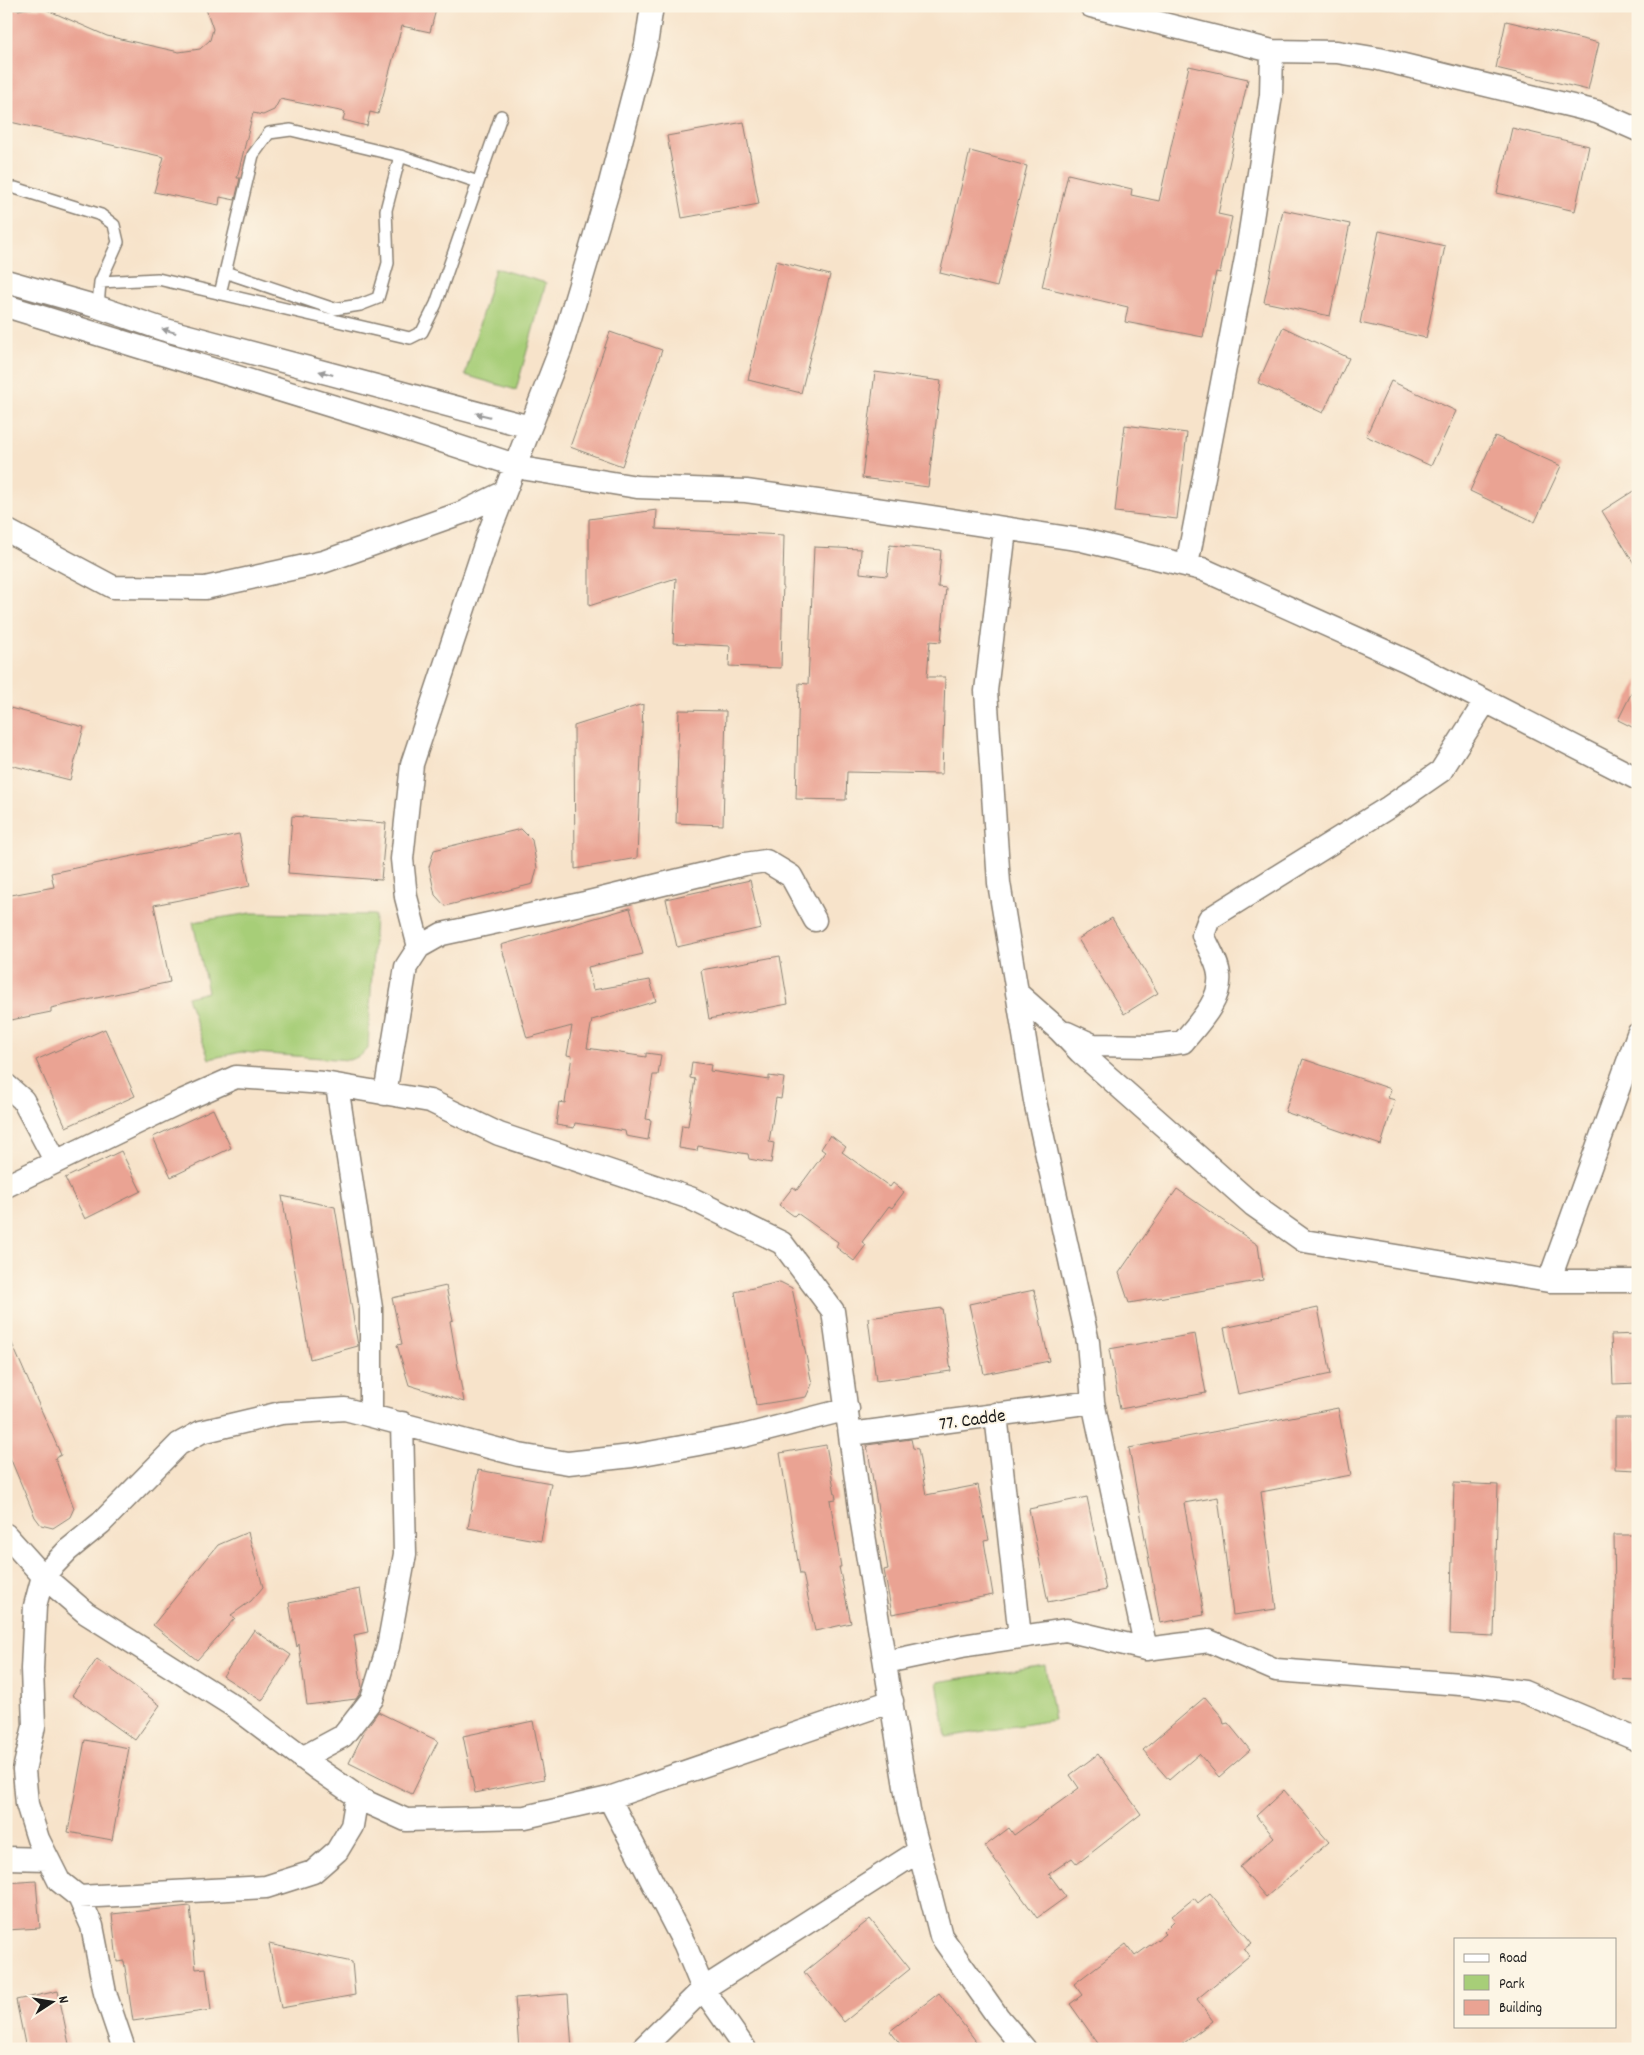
<svg xmlns="http://www.w3.org/2000/svg" width="1644" height="2055" font-family="Dekko,sans-serif">
  <style>
    .green { fill: #a7ce78; stroke: #62754a }
    .building { fill: #eaa393 }
    .lines { fill: none; stroke-linecap: round; stroke-linejoin: round }
    .lane-casing { stroke: #8a8073; stroke-width: 14 }
    .street-casing { stroke: #8a8073; stroke-width: 25 }
    .lane { stroke: #fff; stroke-width: 11 }
    .street { stroke: #fff; stroke-width: 22 }
    .oneway { fill: #999 }
    .labels { text-anchor: middle; stroke-width: 4; stroke-linejoin: round; paint-order: stroke }
    .street-label { font-size: 19px; fill: #1c1c1c; stroke: #fcf5e5 }
  </style>
  <rect width="100%" height="100%" fill="#fcf5e5"/>
  <filter id="ink" filterUnits="userSpaceOnUse"><feTurbulence type="fractalNoise" baseFrequency=".02" numOctaves="2"/><feDisplacementMap in="SourceGraphic" scale="10" xChannelSelector="R" yChannelSelector="G"/><feConvolveMatrix kernelMatrix="1 2 1 2 8 2 1 2 1" color-interpolation-filters="sRGB"/></filter>
  <filter id="wash" filterUnits="userSpaceOnUse"><feTurbulence type="fractalNoise" baseFrequency=".0096" numOctaves="4" result="noise"/><feDisplacementMap in="SourceGraphic" scale="20" xChannelSelector="R" yChannelSelector="G"/><feGaussianBlur stdDeviation="1.12" result="paint"/><feColorMatrix in="noise" values="0 0 0 0 0 0 0 0 0 0 0 0 0 0 0 0 0 1.4 0 .05"/><feComposite in="paint" operator="in"/></filter>
  <g filter="url(#wash)">
    <rect width="100%" height="100%" fill="#f7e3ca"/>
    <path class="green" d="M495,268l51,15 -30,107 -51,-15z
      M251,913l124,2 -7,134 -8,7 -11,4 -108,-8 -32,7 -22,-62 21,-5 -15,-70z
      M1045,1665l9,55 -108,17 -9,-55z"/>
    <g id="blocks">
      <path class="building" d="M205,6h232l-7,26 -28,-6 -24,88 -8,-2 -3,14 -24,-6 2,-8 -65,-13 -6,11 -11,5 -10,-2 -16,65h3l-5,22 -15,-3 -1,8 -65,-13 10,-35 -158,-36v-114l12,3 10,-2 17,1 62,27 72,16 21,-3 10,-9 3,-11z
        M1506,21l93,22 -11,47 -92,-22z
        M1189,66l59,13 -30,135 14,3 -12,56 -4,-1 -13,65 -78,-15 3,-15 -86,-20 26,-113 64,15 -1,6 28,6z
        M744,122l15,82 -77,14 -15,-82z
        M1512,128l77,18 -14,65 -78,-18z
        M970,151l57,15 -30,121 -57,-14z
        M1283,210l67,14 -20,92 -66,-14z
        M1379,231l66,15 -19,92 -66,-15z
        M776,261l54,14 -29,118 -53,-13z
        M1283,327l66,31 -26,55 -65,-30z
        M610,332l52,18 -40,116 -52,-19z
        M875,372l66,9 -13,106 -66,-9z
        M1391,381l65,30 -25,55 -65,-30z
        M1125,425l62,8 -10,86 -62,-7z
        M1495,436l66,30 -26,56 -65,-31z
        M1638,488v82l-36,-59z
        M657,510l-1,19 128,6 -3,133 -52,-2 1,-20 -57,-3 3,-65 -87,28v-87z
        M890,545l51,5 -3,37 8,1 -5,54 -11,-1 -3,36h18l-3,97 -95,-2 -1,28 -50,-1 3,-116 9,1 6,-137 47,2 -1,24 27,3z
        M1638,680v50l-20,-10z
        M643,704l-6,154 -62,11 -1,-143z
        M6,707l78,20 -14,53 -64,-16z
        M679,710l47,1 -3,114 -47,-2z
        M292,816l94,7 -5,57 -93,-7z
        M521,829l11,11 5,28 -4,16 -88,22 -10,-11 -6,-28 5,-17z
        M239,834l11,52 -96,19 16,77 -119,26v4l-45,9v-125l48,-9 -3,-14z
        M750,880l11,48 -84,19 -11,-48z
        M630,908l13,46 -55,13 5,23 57,-10 6,21 -64,19 -5,28 59,9v-4l15,2 -3,20h-5l-7,44 5,1 -3,20 -22,-4 -1,-5 -50,-8 -1,5 -18,-3 3,-23 6,1 7,-47 -5,-1 5,-29 -45,12 -26,-93z
        M1112,918l46,75 -34,21 -46,-75z
        M780,956l8,48 -79,15 -8,-49z
        M105,1029l30,67 -69,31 -30,-67z
        M1303,1059l88,30 -3,9 7,2 -14,45 -96,-33z
        M692,1062l19,3 -1,6 59,9v-4l15,2 -3,21 -5,-1 -7,44 5,1 -3,20 -22,-4 -1,-5 -50,-8 -1,5 -18,-3 3,-23 6,1 7,-47 -5,-1z
        M213,1109l18,39 -60,29 -18,-40z
        M830,1135l16,12 -4,5 48,35 3,-4 11,9 -12,16 -3,-2 -27,36 4,3 -12,16 -18,-14 2,-5 -41,-29 -3,3 -15,-11 14,-18 4,3 28,-38 -4,-3z
        M121,1151l20,40 -56,28 -20,-41z
        M1177,1189l81,56 5,35 -134,23 -10,-30z
        M282,1196l53,11 23,139 -48,13z
        M780,1282l12,6 20,96 -6,13 -50,8 -21,-113z
        M446,1286l7,34 -3,1 14,81 -55,-17 -12,-40 5,-1 -10,-46z
        M1034,1290l15,71 -65,13 -15,-70z
        M942,1308l9,63 -75,10 -8,-63z
        M1318,1308l13,66 -93,20 -14,-66z
        M6,1330l55,125 -6,3 19,50 -4,9 -17,11 -12,-3 -6,-8 -29,-69z
        M1195,1334l11,59 -86,16 -11,-60z
        M1638,1334v49l-25,1 -2,-49z
        M1338,1408l13,67 -90,17 15,117 -43,6 -15,-118 -34,6 20,112 -44,8 -31,-175z
        M1615,1418h23v52l-23,-1z
        M911,1439l2,9 5,1 8,46 52,-10 11,55 -5,1 9,54 -101,19 -8,-44 4,-1 -21,-124z
        M826,1445l10,54 -6,1 11,67h-2l12,56 -36,8 -12,-57h-3l-20,-121z
        M478,1470l73,13 -10,58 -73,-13z
        M1454,1483l44,2 -4,151 -44,-2z
        M1087,1497l19,93 -58,12 -19,-93z
        M248,1532l15,55 -12,14 -20,14 4,3 -38,42 -44,-35 65,-80z
        M1614,1535h24v145l-26,-1 3,-86z
        M360,1589l8,43 -14,3 8,53 -2,5 -4,6 -49,6 -8,-61 -2,3 -8,-44z
        M254,1630l37,25 -29,46 -39,-25z
        M97,1659l63,46 -25,35 -63,-45z
        M1205,1697l17,20 2,7 4,-1 22,27 -31,27 -20,-23 -30,26 -26,-30z
        M378,1712l60,29 -26,53 -63,-31 16,-33z
        M533,1721l11,58 -69,14 -12,-57z
        M85,1740l44,8 -17,92 -44,-8z
        M1098,1754l43,60 -64,50 -5,-6 -23,16 17,23 -29,21 -52,-72 24,-18 5,7 65,-47 -9,-13z
        M1284,1790l45,52 -63,55 -26,-30 34,-30 -18,-21z
        M36,1881l4,47 -34,2v-47z
        M1210,1893l42,50 -8,6 5,7 -52,43 16,22 -37,28h-74l-32,-45 12,-9 -8,-11 52,-40 9,12 30,-22 -2,-2 12,-12 -3,-4 22,-18 4,5z
        M190,1906l6,63 10,-1 5,42 -78,11 -9,-60 -7,1 -5,-48z
        M870,1919l40,50 -66,53 -40,-50z
        M269,1944l83,18 3,33 -74,13z
        M58,1991l12,58h-44l-10,-49z
        M939,1993l43,56h-78l-14,-18z
        M568,1994l4,55h-53l-4,-51z"/>
    </g>
  </g>
  <g filter="url(#ink)">
    <use href="#blocks" fill-opacity="0" stroke="#8a8073" stroke-width="1"/>
    <g class="lines">
      <g class="lane-casing">
        <path id="lane" d="M15,188l86,27 13,10 4,17 -18,40 -2,25
          M225,272l109,37 26,-4 18,-7 10,-35 -2,-53 14,-54
          M100,282l58,-3 252,59 12,-6 14,-28 65,-188
          M220,294l33,-139 16,-22 22,-3 109,26 78,26"/>
      </g>
      <g class="street-casing">
        <path id="street" d="M1091,6l181,45 65,1 42,7 218,53 41,18
          M6,281l92,26 64,22 368,98
          M6,306l381,117 140,46 110,18 109,4 172,24 164,25 120,29 205,92 231,118
          M6,530l107,57 92,1 118,-26 141,-50 41,-20
          M1005,530l-19,161 13,192 36,218 53,241 5,60 53,247
          M1187,565l59,-307 25,-163 1,-44
          M419,947l-13,-50 -4,-38 10,-95 77,-231 72,-185 47,-157 38,-146 6,-39
          M1017,993l42,37 21,22 173,153 51,36 245,40h89
          M1067,1033l26,12 58,1 32,-4c15,-18 39,-42 36,-67 -1,-13 -11,-28 -16,-40l6,-16 180,-112 52,-36 44,-69
          M6,1085l17,15 33,62
          M337,1086l34,222v107
          M385,1094l21,-127 13,-20 23,-13 143,-31 160,-39 21,-3 25,15 24,44
          M6,1186l178,-86 52,-23 88,6 106,18 69,33 191,64 92,45 51,68 29,212 47,288 32,125 57,81 27,32
          M1549,1281l89,-247
          M996,1414l24,223
          M851,1434l242,-32
          M6,1535l37,41 43,37 149,94 84,63 45,31 42,19 119,-3 84,-19 283,-97
          M886,1662l76,-16 104,-16 80,19 63,-8 67,29 197,15 51,7 114,48
          M302,1758l41,-22 18,-23 11,-14 16,-52 17,-93 -3,-131
          M609,1798l76,147 18,44 42,60
          M6,1858l42,1
          M79,1897l187,-10 47,-15 24,-21 15,-25 5,-30
          M124,2049l-19,-56 -13,-67 -13,-29 -20,-16 -21,-42 -11,-35 -3,-34 10,-44 -2,-57 3,-63 8,-30 25,-26 33,-27 78,-79 22,-12 80,-19 64,-4 174,46 49,8 64,-7 111,-20 105,-27
          M642,2049l61,-60 216,-138"/>
      </g>
      <use href="#lane" class="lane"/>
      <use href="#street" class="street"/>
    </g>
    <defs><path id="oneway-solid" d="M-6-.8H1V-3.2L6.5 0L1 3.2V.8H-6Z" transform="scale(1.25)"/></defs>
    <g class="oneway">
      <use href="#oneway-solid" transform="translate(169 331) rotate(-164)"/>
      <use href="#oneway-solid" transform="translate(326 373) rotate(-165)"/>
      <use href="#oneway-solid" transform="translate(483 415) rotate(-166)"/>
    </g>
  </g>
  <g class="labels">
    <g class="street-label">
      <text transform="translate(972 1418) rotate(-8)" y="7">77. Cadde</text>
    </g>
  </g>
  <rect width="1644" height="2055" fill="none" stroke="#fcf5e5" stroke-width="25"/>
  <rect x="1454" y="1938" width="162" height="90" fill="#fcf5e5" stroke="#a29e95"/>
  <rect x="1464" y="1954" width="25" height="8" fill="#ffffff" stroke="#a29e95"/>
  <text x="1499" y="1962" font-size="15" fill="#1c1c1c">Road</text>
  <rect x="1464" y="1975" width="25" height="15" fill="#a7ce78" stroke="#a29e95"/>
  <text x="1499" y="1988" font-size="15" fill="#1c1c1c">Park</text>
  <rect x="1464" y="2000" width="25" height="15" fill="#eaa393" stroke="#a29e95"/>
  <text x="1499" y="2012" font-size="15" fill="#1c1c1c">Building</text>
  <g transform="translate(52 2002) rotate(78)" stroke="#fcf5e5" stroke-width="4" paint-order="stroke">
  <path d="M0-4L9 19L0 12L-9 19Z" fill="#1c1c1c"/>
  <text y="-8" font-size="14" font-weight="bold" text-anchor="middle" fill="#1c1c1c">N</text>
  </g>
</svg>
